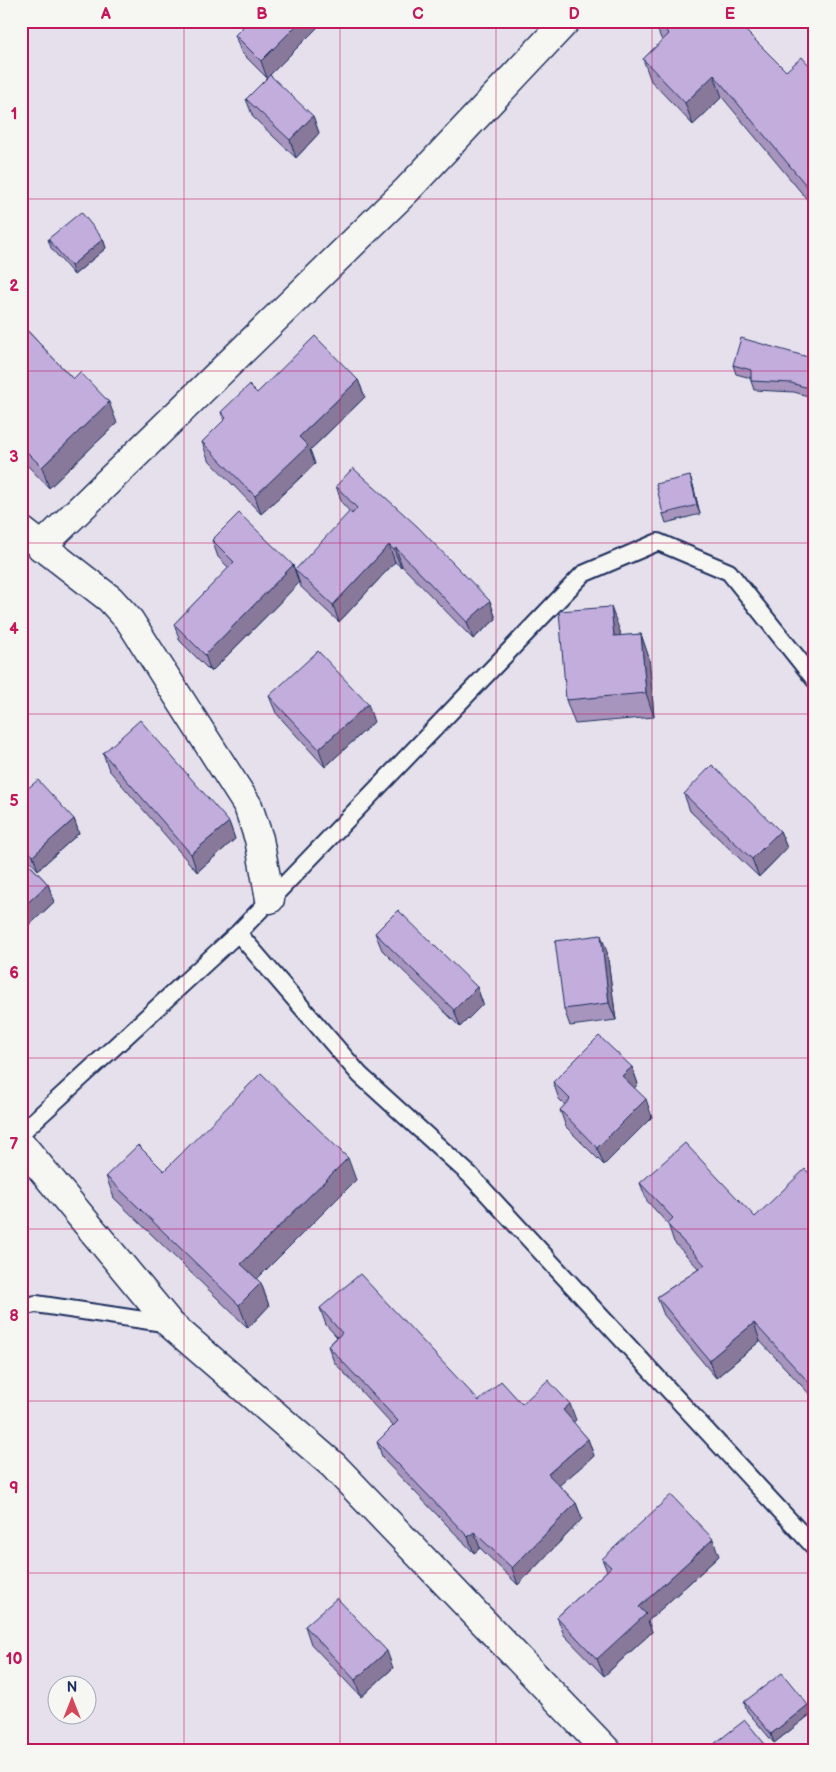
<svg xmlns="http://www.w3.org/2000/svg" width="836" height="1772" font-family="'Balsamiq Sans',sans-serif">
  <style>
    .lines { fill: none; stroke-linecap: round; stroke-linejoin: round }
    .service-casing { stroke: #1b2f5e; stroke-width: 20 }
    .minor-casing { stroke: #1b2f5e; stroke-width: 31 }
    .service { stroke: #f6f6f2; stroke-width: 16 }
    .minor { stroke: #f6f6f2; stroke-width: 28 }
    .wall { fill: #a795be; stroke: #1b2f5e }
    .shaded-wall { fill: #88799b; stroke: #1b2f5e }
    .building { fill: #c2addd; stroke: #1b2f5e }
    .grid { fill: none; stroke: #c2185b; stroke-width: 1; stroke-opacity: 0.55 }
    .neatline { fill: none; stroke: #c2185b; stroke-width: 2 }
    .grid-label { font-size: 16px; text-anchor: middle; font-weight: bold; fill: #c2185b }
  </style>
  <rect width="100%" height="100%" fill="#e6e0ec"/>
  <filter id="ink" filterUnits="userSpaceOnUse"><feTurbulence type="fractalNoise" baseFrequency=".02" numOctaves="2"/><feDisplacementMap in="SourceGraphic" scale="10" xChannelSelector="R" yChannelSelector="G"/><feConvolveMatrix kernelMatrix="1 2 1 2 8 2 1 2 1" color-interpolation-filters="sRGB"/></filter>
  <g filter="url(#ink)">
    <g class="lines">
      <g class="service-casing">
        <path id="service" d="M238,933l122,142 110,100 345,373
          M21,1133l217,-200 345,-359 75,-32 71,30 86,108
          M21,1307l15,-3 134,20"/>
      </g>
      <g class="minor-casing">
        <path id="minor" d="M21,530l89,69 20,22 118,185 11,33 11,60
          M41,547l365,-356 160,-170
          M21,1144l149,180 163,141 274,286"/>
      </g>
      <use href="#service" class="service"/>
      <use href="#minor" class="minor"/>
    </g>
    <path class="wall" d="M249,21h75l-57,57 -26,-26 -6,-17z
      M654,21h82l50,50 29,1v137l-93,-112 -29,28 -42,-44 -8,-22 19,-18z
      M246,99l67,17 6,17 -23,25 -43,-41z
      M48,239h55l3,9 -32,27 -23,-27z
      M21,324l52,55 44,44 -68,65 -23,-24 -5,-11z
      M815,359v39l-21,-6 -40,-2 -3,-9v-3l-15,-4 -3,-9z
      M358,380l7,17 -55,53 5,14 -54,50 -53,-55 -6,-17 22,-21 -3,-9 36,-19z
      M690,476l3,9 7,29 -34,9 -3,-9z
      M336,486l154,115 6,18 -23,20 -71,-73 -1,1 -6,-5 -56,60 -38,-35 -6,-17 57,-56 -10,-11z
      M212,540l81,25 6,18 -88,89 -31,-31 -6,-17 55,-56 -11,-11z
      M620,631v5l21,-2 8,24 5,59 -79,7 -9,-24z
      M269,696l105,26 -49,45 -49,-54z
      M103,753l126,69 6,17 -38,33 -88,-102z
      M21,794l53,25 5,14 -41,37 -17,-19z
      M684,794l96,37 7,17 -28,29 -69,-66z
      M21,856l27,28 6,18 -30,28 -3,-4z
      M375,933l102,54 6,17 -23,23 -78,-77z
      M607,952l9,68 -46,6 -6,-17z
      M632,1067l6,17 -4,4 18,29 -48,48 -38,-38 -6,-17 5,-5 -6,-6 -6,-17z
      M164,1171l192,9 -99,99 4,4 8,23 -21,22 -134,-130 -8,-22z
      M815,1180v220l-55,-59 -44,37 -52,-63 -7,-18 42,-28 -25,-27 -6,-18 -21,-23 -7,-18 115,34z
      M320,1308l159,93 43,3 54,16 -3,3 15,16 6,17 -35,29 17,18 6,16 -64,66 -38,-37 -6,5 -91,-94 -6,-17 16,-16 -59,-64 -6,-16 9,-9 -11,-12z
      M719,1556l-71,65 4,11 -48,44 -40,-41 -7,-18 50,-46 -5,-12z
      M305,1626l88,42 -32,29 -50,-53z
      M744,1702l64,3 3,9 -37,29 -27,-32z"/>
    <path class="shaded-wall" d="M301,21h23l-57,57 -6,-17z
      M714,75l8,22 -29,28 -8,-22z
      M313,116l6,17 -23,25 -6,-18z
      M103,239l3,9 -32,27 -3,-9z
      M358,380l7,17 -55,53 5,14 -54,50 -6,-18 44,-59z
      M109,402l8,21 -68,65 -7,-21z
      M690,476l3,9 7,29 -3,-9z
      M389,545l6,17 -56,60 -6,-17z
      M396,548l6,18 -1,1 -7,-17z
      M293,565l6,18 -88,89 -6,-17z
      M490,601l6,18 -23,20 -6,-17z
      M611,607l9,24 2,29 -8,-24z
      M641,634l8,24 5,59 -8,-24z
      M368,704l6,18 -49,45 -6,-18z
      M74,819l5,14 -41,37 -5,-14z
      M229,822l6,17 -38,33 -6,-18z
      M780,831l7,17 -28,29 -7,-18z
      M48,884l6,18 -30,28 -3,-9v-12z
      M601,935l6,17 9,68 -7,-17z
      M477,987l6,17 -23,23 -6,-17z
      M632,1067l6,17 -9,10 -7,-18z
      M646,1099l6,18 -48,48 -7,-17z
      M348,1158l8,22 -107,107 -8,-23z
      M261,1283l8,23 -21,22 -9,-23z
      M754,1323l6,18 -44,37 -7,-18z
      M570,1404l6,16 -7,7 -6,-17z
      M588,1439l6,17 -40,34 -6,-16z
      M576,1503l6,16 -64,66 -6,-17z
      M474,1532l6,16 -6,5 -6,-16z
      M713,1539l6,17 -71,65 4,11 -48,44 -7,-17 42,-52z
      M387,1651l6,17 -32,29 -6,-17z
      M808,1705l3,9 -37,29 -3,-9z
      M764,1743l2,8h-12z"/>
    <path class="building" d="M249,21h52l-40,40 -26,-26z
      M656,21h80l50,50 16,-14 13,15v124l-101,-121 -29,28 -42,-44 26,-25z
      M270,75l43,41 -23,24 -44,-41z
      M81,212l22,27 -32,27 -23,-27z
      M21,324l52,55 7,-7 29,30 -67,65 -21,-21z
      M315,336l43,44 -59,57 9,9 -53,50 -53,-54 24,-24 -5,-6 28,-27 8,8z
      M741,338l74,21v31l-24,-7 -40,-2v-11l-18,-5z
      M353,468l64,58 73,75 -23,21 -71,-74 -2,2 -5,-5 -56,60 -38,-35 55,-59 2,3 5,-6 -21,-22z
      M690,476l7,29 -34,9 -7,-30z
      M239,513l54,52 -88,90 -31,-31 60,-62 -22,-22z
      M611,607l3,29 27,-2 5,59 -80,7 -7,-89z
      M318,651l50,53 -49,45 -50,-53z
      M140,720l89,102 -38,32 -88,-101z
      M712,765l68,66 -28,28 -68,-65z
      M38,780l36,39 -41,37 -12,-14v-48z
      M21,856l27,28 -27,25z
      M398,910l79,77 -23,23 -79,-77z
      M601,935l8,68 -45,6 -9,-68z
      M599,1036l33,31 -10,9 24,23 -49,49 -37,-38 10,-11 -17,-17z
      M261,1073l87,85 -107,106 20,19 -22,22 -133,-129 32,-31 26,26z
      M685,1143l70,74 50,-48 10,11v209l-61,-66 -45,37 -52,-63 48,-32 -38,-41 6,-6 -33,-35z
      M360,1274l119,127 22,-20 21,23 26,-24 22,24 -7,6 25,29 -40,35 28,29 -64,65 -38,-36 -6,5 -91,-95 21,-21 -70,-75 14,-13 -22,-25z
      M671,1495l42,44 -74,68 7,7 -49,45 -40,-42 54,-50 -9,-8z
      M337,1598l50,53 -32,29 -50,-54z
      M782,1673l26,32 -37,29 -27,-32z
      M745,1720l19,23 -10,8h-42l-3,-3z"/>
  </g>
  <path class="grid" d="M184,21v1730M340,21v1730M496,21v1730M652,21v1730M21,199h794M21,371h794M21,543h794M21,714h794M21,886h794M21,1058h794M21,1229h794M21,1401h794M21,1573h794"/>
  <rect width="836" height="1772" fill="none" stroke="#f6f6f2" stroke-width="55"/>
  <g transform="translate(72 1700)"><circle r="24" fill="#f6f6f2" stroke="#9ea6b7"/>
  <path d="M0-4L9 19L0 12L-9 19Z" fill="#d1495b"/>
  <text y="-8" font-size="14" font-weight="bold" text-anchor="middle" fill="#1b2f5e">N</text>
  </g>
  <rect x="28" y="28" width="780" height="1716" class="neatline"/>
  <g class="grid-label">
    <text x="106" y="19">A</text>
    <text x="262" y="19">B</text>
    <text x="418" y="19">C</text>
    <text x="574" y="19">D</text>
    <text x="730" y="19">E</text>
    <text x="14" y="119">1</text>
    <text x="14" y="291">2</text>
    <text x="14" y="462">3</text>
    <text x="14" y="634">4</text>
    <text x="14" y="806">5</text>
    <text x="14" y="978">6</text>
    <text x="14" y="1149">7</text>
    <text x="14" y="1321">8</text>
    <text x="14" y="1493">9</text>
    <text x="14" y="1664">10</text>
  </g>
</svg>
